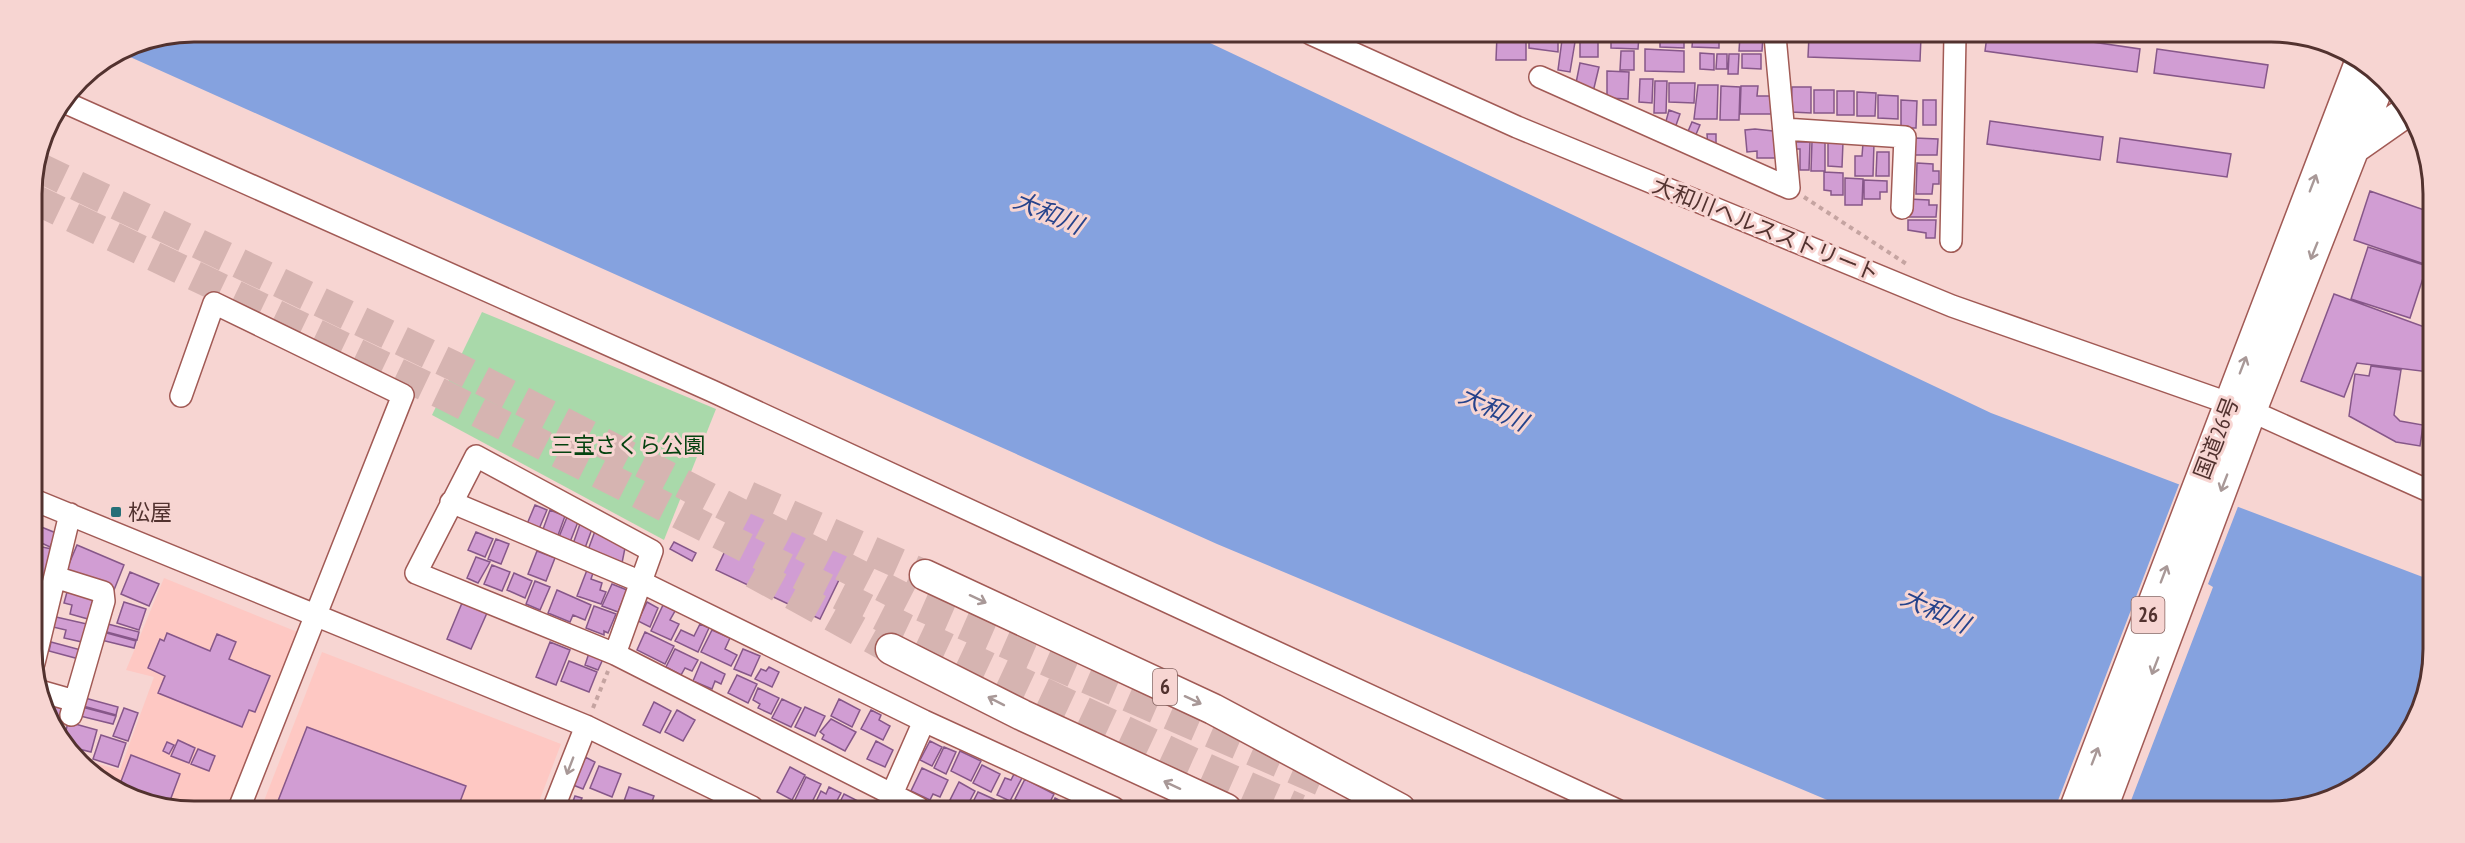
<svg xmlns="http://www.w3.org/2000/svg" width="2465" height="843" font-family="'PT Sans Narrow','Noto Sans JP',sans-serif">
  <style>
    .built { fill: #fec8c3 }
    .green { fill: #a9d9aa }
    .water { fill: #85a2df }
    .pier { fill: #f7d5d2 }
    .building { fill: #d19dd3; stroke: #865789; stroke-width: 1.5 }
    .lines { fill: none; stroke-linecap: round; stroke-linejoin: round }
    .highway-tunnel { stroke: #d6b4b1; stroke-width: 30; stroke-dasharray: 30 15; stroke-linecap: butt }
    .minor-casing { stroke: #a15a55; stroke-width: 24 }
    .highway-casing { stroke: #a15a55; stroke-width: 33 }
    .path { stroke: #c5a4a1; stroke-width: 4; stroke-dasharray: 4.5 4.5; stroke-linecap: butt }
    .minor { stroke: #fff; stroke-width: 21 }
    .highway { stroke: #fff; stroke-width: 30 }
    .oneway { stroke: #a89897 }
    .poi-dot { fill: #256f77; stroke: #f7d5d2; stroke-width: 2 }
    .labels { text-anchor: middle; stroke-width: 6; stroke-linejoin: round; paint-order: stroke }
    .shield { fill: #f7d5d2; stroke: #846360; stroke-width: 1.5 }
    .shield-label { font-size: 21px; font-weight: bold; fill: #52322f }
    .street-label { font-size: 22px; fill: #52322f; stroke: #f7d5d2 }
    .park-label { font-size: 22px; fill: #04420f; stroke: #f7d5d2 }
    .poi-label { font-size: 22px; fill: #52322f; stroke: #f7d5d2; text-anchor: start }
    .water-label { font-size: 24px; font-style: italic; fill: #26438b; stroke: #f7d5d2 }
    .rim { fill: none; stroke: #52322f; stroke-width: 3 }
  </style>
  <rect width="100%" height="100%" fill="#f7d5d2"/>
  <path class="built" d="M164,578l136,55 -68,173h-81l-78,-49 47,13 34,-93 -28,-7z
    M322,652l239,92 -24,63 -275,-1z"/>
  <path class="green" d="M482,312l234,97 -52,131 -232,-125z"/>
  <path class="water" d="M194,32l997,2 800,379 437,166v113l-22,48 -36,38 -89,33 -430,-1 -634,-266 -1098,-492 13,-8z"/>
  <path class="pier" d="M2180,482l59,22 -31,80 5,3 -86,224h-73z"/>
  <path class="building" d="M1460,35h27v2l-27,-1z
    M1497,35h29v25h-30z
    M1529,35h29v17l-29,-4z
    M1611,35h28l-1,14 -27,-1z
    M1693,35l26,1v12l-27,-1z
    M1740,36h23l-1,15h-23z
    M1809,36l112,1 -1,24 -112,-4z
    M1987,36h64l89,13 -3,23 -152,-21z
    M1580,37h18v20h-18z
    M1660,37h24v11l-24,-1z
    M1562,40l13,2 -5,30 -12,-2z
    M1645,49l39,2v21l-39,-1z
    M2157,49l111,16 -4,23 -110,-15z
    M1621,51h13v19h-14z
    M1700,53l14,1v16l-14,-1z
    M1717,54h10v15h-11z
    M1729,54h10l-1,20h-10z
    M1742,54h19v15l-19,-1z
    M1580,63l19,4 -6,25 -18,-4z
    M1607,71l22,1 -1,27 -21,-1z
    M1640,79h13l-1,24 -13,-1z
    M1655,81h12l-1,32h-12z
    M1669,83h26l-1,20 -25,-1z
    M1698,85h20l-1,34h-23z
    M1721,86l19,1 -1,33h-19z
    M1741,86h17l-1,10h14v18h-31z
    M1792,87h19v26l-20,-1z
    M1814,90h20v23h-20z
    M1837,91h17v24h-17z
    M1857,92l19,1 -1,23h-18z
    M1878,95l20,1v23l-20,-1z
    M1901,100l16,1 -1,27h-15z
    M1923,100h13v25h-13z
    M1669,110l11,4 -5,14 -10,-3z
    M1990,121l113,16 -3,23 -113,-16z
    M1692,122l8,3 -6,14 -8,-3z
    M1755,129l18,2 3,27h-19v-7l-10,1 -2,-22z
    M1707,134h9v14h-8z
    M1915,138l23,1 -1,16h-22z
    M2120,138l111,16 -4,23 -110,-15z
    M1812,141h13v30h-14z
    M1796,142h14l-1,28h-9v-21h-4z
    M1828,142h15l-1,25 -14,-1z
    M1863,143h11l-1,33h-18v-20h7z
    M1877,152h12v24h-13z
    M1917,163l16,1v7h6v13h-6l-1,10h-16z
    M1824,172l19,1v22h-12v-4l-7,-1z
    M1845,178l18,1 -1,26h-17z
    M1864,180l23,1v11h-7v7h-16z
    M2430,187v15l-5,-2z
    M2370,191l60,21v54l-76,-26z
    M1908,199l21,1v5h8l-1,12h-28z
    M1908,220h28l-1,18h-9v-5l-18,-3z
    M2368,247l59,19 -17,52 -59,-19z
    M2334,294l96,35 -1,43 -72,-9 -13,34 -43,-16z
    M2371,366l30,4 -7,45 6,6 23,4 -3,21 -24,-4 -47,-26 6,-42 14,2z
    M535,505l12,5 -8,19 -12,-5z
    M747,505l104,50 -31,64 -104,-49z
    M550,510l15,6 -8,22 -15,-6z
    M567,517l11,5 -8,20 -11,-5z
    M34,524l22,9 -6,14 -13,-6 -3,3z
    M580,524l12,5 -7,19 -12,-4z
    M595,531l31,12 -4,20 -34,-13z
    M476,532l17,7 -8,18 -17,-7z
    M496,539l13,5 -8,20 -13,-5z
    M674,542l22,11 -4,8 -22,-12z
    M77,545l47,20 -10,25 -48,-19z
    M38,546l18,4 -8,32 -14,-4z
    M537,551l18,7 -9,23 -18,-7z
    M476,557l14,5 -12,21 -11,-5z
    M492,565l18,7 -8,19 -18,-7z
    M587,570l6,3 -2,6 11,4 -2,7 6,2 -5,12 -24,-8z
    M130,572l29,12 -10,22 -28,-12z
    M514,573l18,8 -7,17 -18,-8z
    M535,581l15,6 -10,23 -14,-6z
    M612,584l15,6 -9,22 -16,-6z
    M557,590l34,15 -6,15 -12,-5 -3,7 -22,-9z
    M67,592l26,7 -5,20 -18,-5 2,-9 -8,-2z
    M35,595l9,6 -10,26v-27z
    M124,602l22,7 -7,21 -22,-7z
    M647,602l11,6 -8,19 -12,-6z
    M462,603l25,10 -16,36 -24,-10z
    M663,605l12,6 -5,9 9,4 -8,16 -20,-9z
    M594,606l22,8 -8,19 -4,-2v4l-18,-7z
    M56,617l31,7 -5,18 -18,-4 2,-8 -13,-3z
    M104,623l35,9 -2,8 -34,-9z
    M700,624l9,4 -11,24 -23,-11 6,-11 13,6z
    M712,630l18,8 -5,11 12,6 -6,11 -30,-14z
    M103,632l33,9 -2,7 -33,-8z
    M645,632l29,14 -9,18 -28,-14z
    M167,633l43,18 7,-17 19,8 -7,17 41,17 -15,36 -6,-2 -7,17 -84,-34 7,-17 -17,-8 12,-29 4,2z
    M51,642l30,8 -2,9 -30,-8z
    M550,642l20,8 -14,35 -20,-8z
    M675,649l23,11 -6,11 -7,-3 -4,7 -15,-8z
    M743,649l17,7 -9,20 -17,-7z
    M589,653l14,6 -5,11 -13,-5z
    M569,661l28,11 -8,20 -28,-11z
    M701,662l24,12 -4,10 -6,-3 -3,8 -19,-8z
    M769,667l10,5 -7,15 -17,-8 6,-10 5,2z
    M737,675l20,9 -9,19 -20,-10z
    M758,688l21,10 -8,16 -13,-6 2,-4 -7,-4z
    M85,698l33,9 -2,8 -33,-9z
    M44,699l26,6 -4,16 -13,-3z
    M782,699l19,9 -10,19 -19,-9z
    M839,699l21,11 -8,17 -21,-11z
    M654,702l17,9 -11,22 -17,-8z
    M82,707l34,9 -3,8 -33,-8z
    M805,707l20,9 -10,20 -20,-9z
    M124,708l14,5 -10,28 -15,-5z
    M677,710l18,10 -12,21 -18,-9z
    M871,710l10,5 -2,5 11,6 -7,14 -22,-11z
    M831,719l25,13 -11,19 -23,-12 2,-4 -4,-3z
    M68,722l29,8 -6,22 -24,-6 -3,-7z
    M307,727l159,59 -8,21 -182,-1z
    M101,735l25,8 -8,24 -25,-8z
    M178,740l17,8 -6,15 -18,-7z
    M876,741l17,9 -8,17 -18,-8z
    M930,741l12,6 -10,19 -12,-6z
    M167,742l7,3 -5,9 -6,-3z
    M944,747l12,5 -10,22 -12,-6z
    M198,749l17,7 -6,15 -18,-7z
    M960,751l21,10 -10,20 -20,-10z
    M131,755l49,19 -12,32h-17l-42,-27 11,5z
    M585,757l10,5 -12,27 -10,-4z
    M982,765l18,9 -9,18 -18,-9z
    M599,766l22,8 -9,23 -22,-9z
    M790,767l15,8 -13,25 -15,-8z
    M922,768l26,12 -8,17 -7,-3 -3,6 -19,-9z
    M1015,772l8,4 -13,25 -13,-6 8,-17 6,2z
    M806,777l15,7 -12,24 -15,-6z
    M1025,779l29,15 -7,14h-14l-18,-9z
    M959,782l16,9 -9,17 -16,-8z
    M629,787l25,9 -4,11 -27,-3z
    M829,787l12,6 -8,15h-20l8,-17 5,3z
    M978,792l20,9 -3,7h-25z
    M844,794l16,8 -3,6h-20z
    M575,796l7,2 -4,9 -6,-3z
    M1055,798l10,5 -2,5h-12z
    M1001,802l12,6h-15z
    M1068,802l14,6h-16z"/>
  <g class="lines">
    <path class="highway-tunnel" d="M36,166l418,200 462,238 410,179
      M32,198l412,197 461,233 287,134 107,47
      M748,496l177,79
      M753,573l138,76"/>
    <g class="minor-casing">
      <path id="minor" d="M1311,34l206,93 435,179 299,105 178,80
        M1540,77l249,111 -14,-152
        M64,102l648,289 905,419
        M1784,129l121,8 -3,71
        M1951,241l4,-205
        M181,396l33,-93 189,92 -163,411
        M34,500l552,226 166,81
        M451,502l190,80 283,139 190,87
        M55,577l48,15 1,9 -33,114
        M615,654l37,-103 -176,-95 -60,117 199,81 304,154
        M34,663l36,-149
        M40,691l35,10
        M892,794l32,-73
        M554,807l32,-81"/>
    </g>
    <g class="highway-casing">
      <path id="highway" d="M2356,147l50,-35
        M925,575l288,134 187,100
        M891,649l131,66 204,94
        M2074,811l285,-746
        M2101,811l150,-400 130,-332"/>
    </g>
    <path class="path" d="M1804,197l104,68
      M593,708l15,-37"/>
    <use href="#minor" class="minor"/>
    <use href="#highway" class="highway"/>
  </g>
  <defs><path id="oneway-shaft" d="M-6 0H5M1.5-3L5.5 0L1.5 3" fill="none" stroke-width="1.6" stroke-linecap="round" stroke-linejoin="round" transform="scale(1.5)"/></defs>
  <g class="oneway">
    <use href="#oneway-shaft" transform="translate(2313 183) rotate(-69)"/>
    <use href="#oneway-shaft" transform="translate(2314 251) rotate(112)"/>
    <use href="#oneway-shaft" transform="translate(2243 365) rotate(-69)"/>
    <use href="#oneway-shaft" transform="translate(2224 483) rotate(111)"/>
    <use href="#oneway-shaft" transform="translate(2164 574) rotate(-69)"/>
    <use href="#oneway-shaft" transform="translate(978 599) rotate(25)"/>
    <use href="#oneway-shaft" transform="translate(2155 666) rotate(111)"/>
    <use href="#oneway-shaft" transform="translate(1193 700) rotate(25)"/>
    <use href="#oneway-shaft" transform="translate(996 701) rotate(-153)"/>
    <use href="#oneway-shaft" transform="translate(2095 756) rotate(-69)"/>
    <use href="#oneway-shaft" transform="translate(570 766) rotate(111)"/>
    <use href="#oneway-shaft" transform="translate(1172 785) rotate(-155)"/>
  </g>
  <rect class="poi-dot" x="110" y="506" width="12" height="12" rx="3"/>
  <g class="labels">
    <g class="shield">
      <rect x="2131.5" y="597" width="33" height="36" rx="4.5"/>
      <rect x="1153" y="669" width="24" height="36" rx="4.5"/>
    </g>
    <g class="shield-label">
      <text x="2148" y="622">26</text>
      <text x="1165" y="694">6</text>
    </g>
    <g class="street-label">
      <text transform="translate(1766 229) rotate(22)" y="8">大和川ヘルスストリート</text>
      <text transform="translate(2216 438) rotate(-69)" y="8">国道26号</text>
    </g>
    <g class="park-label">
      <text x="628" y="453">三宝さくら公園</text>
    </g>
    <g class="poi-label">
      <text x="128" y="520">松屋</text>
    </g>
    <g class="water-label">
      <text transform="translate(1048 213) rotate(23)" y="8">大和川</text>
      <text transform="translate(1493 409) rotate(25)" y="8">大和川</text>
      <text transform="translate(1935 611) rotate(25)" y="8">大和川</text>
    </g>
  </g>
  <path d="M0 0H2465V843H0ZM194 42H2271A152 152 0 0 1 2423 194V649A152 152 0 0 1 2271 801H194A152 152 0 0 1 42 649V194A152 152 0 0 1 194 42Z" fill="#f7d5d2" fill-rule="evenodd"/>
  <path class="rim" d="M194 42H2271A152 152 0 0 1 2423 194V649A152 152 0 0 1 2271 801H194A152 152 0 0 1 42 649V194A152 152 0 0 1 194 42Z"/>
</svg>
